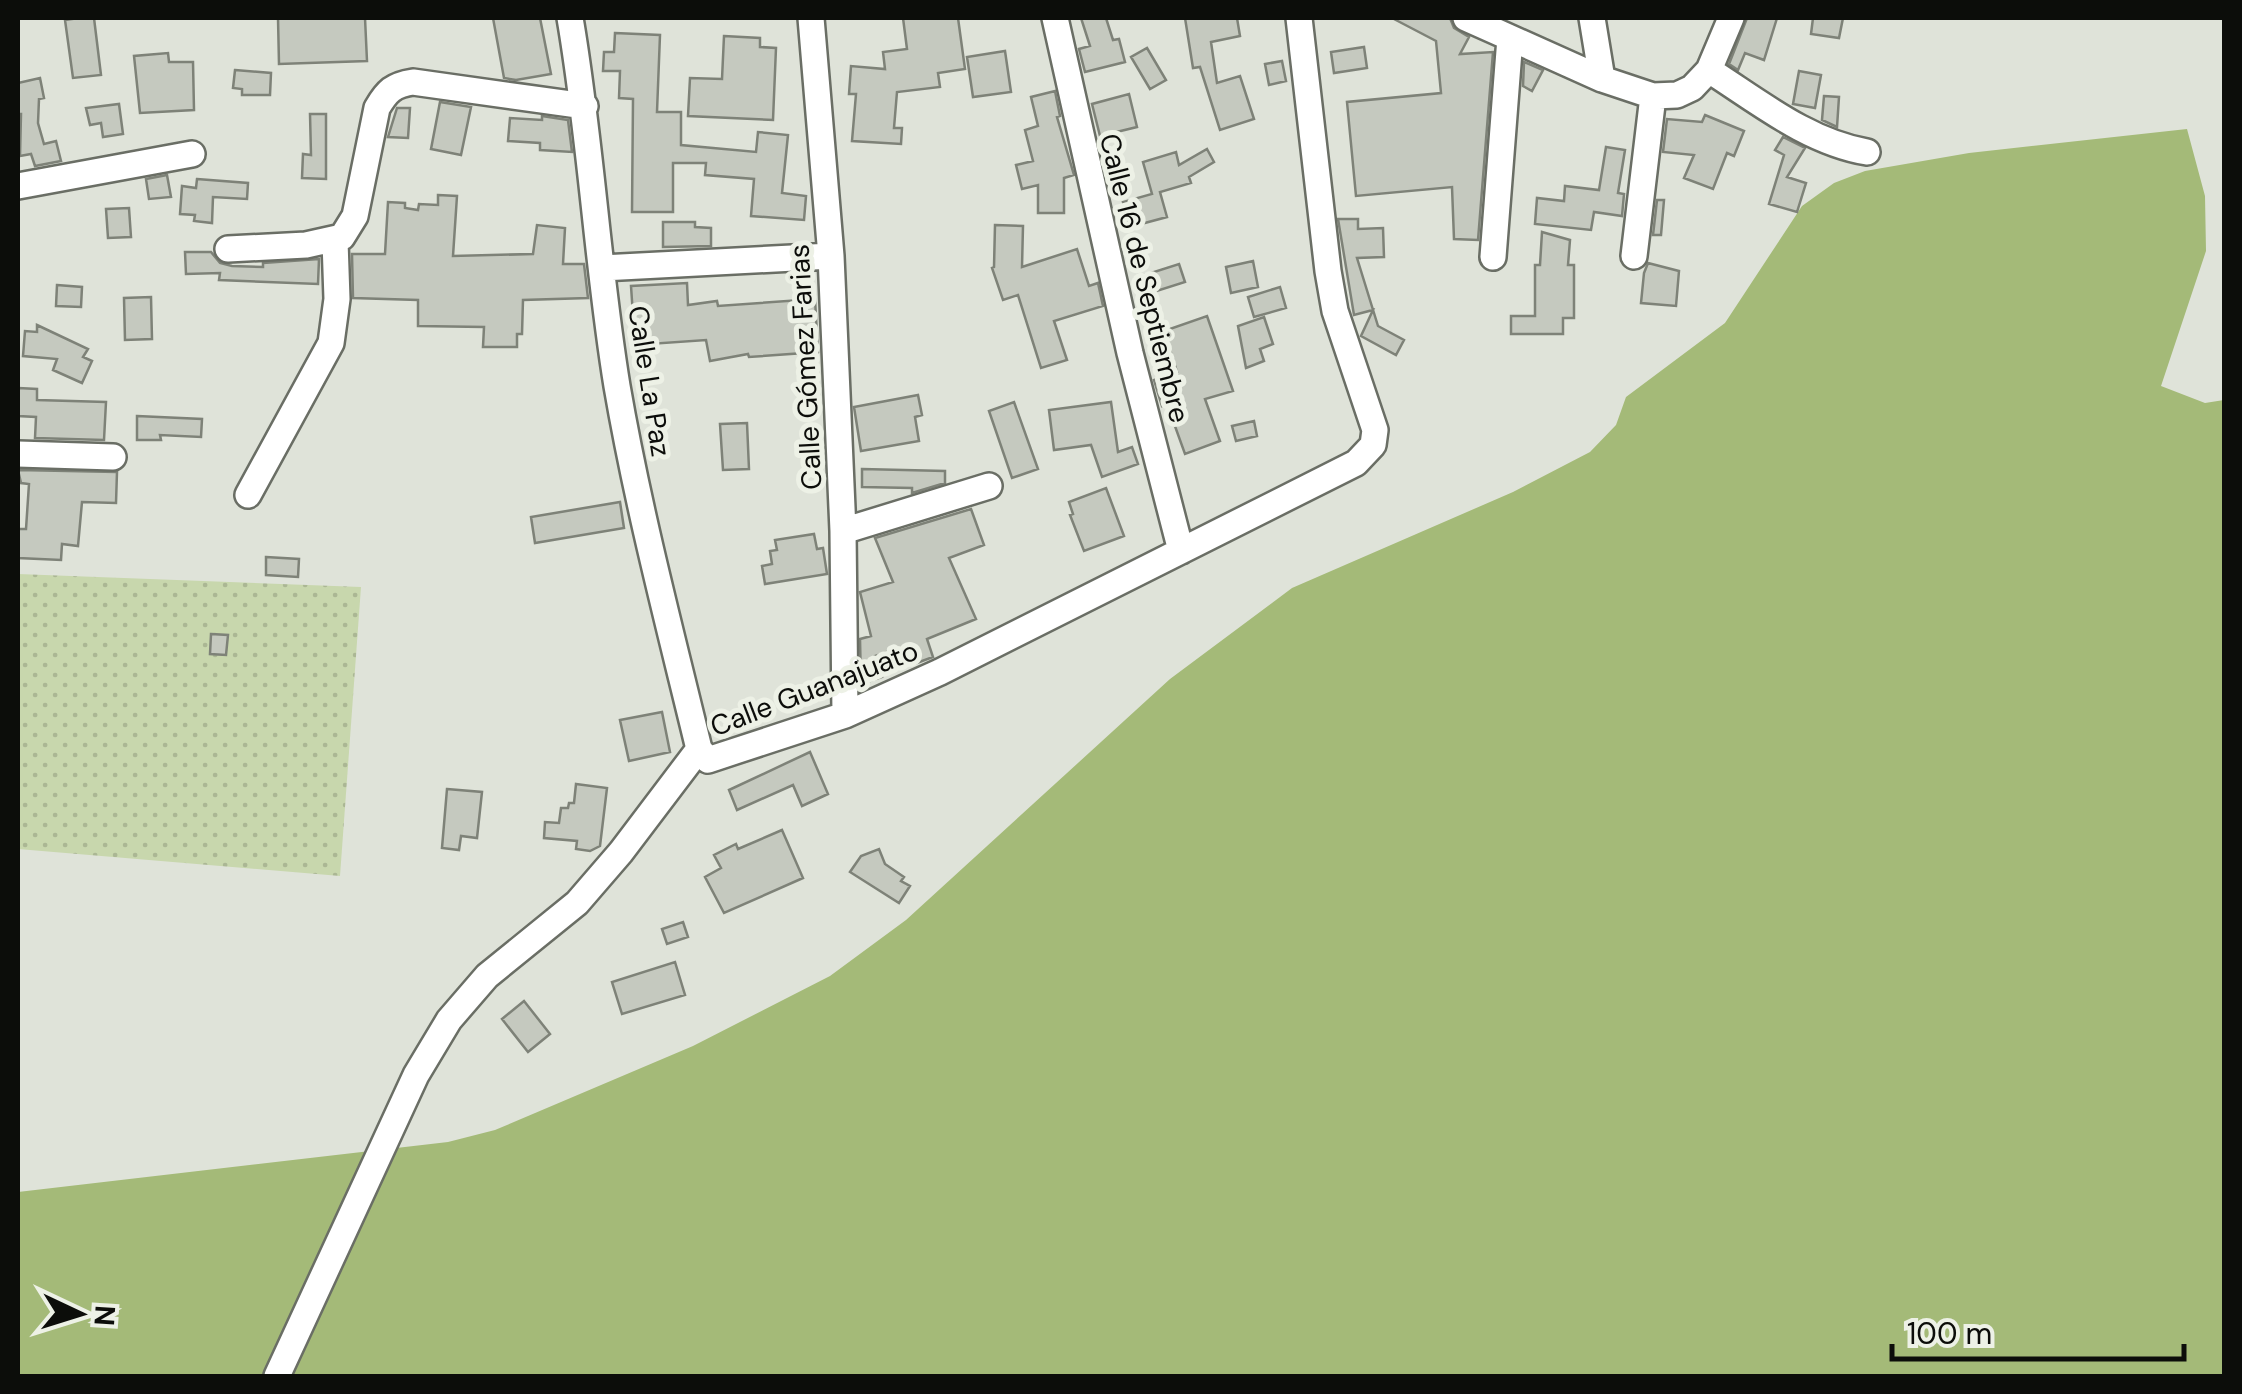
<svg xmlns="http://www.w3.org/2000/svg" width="2242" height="1394" font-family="'DM Sans',sans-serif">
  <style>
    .grass { fill: url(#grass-dots) }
    .water { fill: #a4ba78 }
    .building { fill: #c5c9bf; stroke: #7e8278; stroke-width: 2.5 }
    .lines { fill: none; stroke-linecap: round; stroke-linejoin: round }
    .minor-casing { stroke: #6a6e65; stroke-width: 30 }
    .minor { stroke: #fff; stroke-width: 25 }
    .labels { text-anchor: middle; stroke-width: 10; stroke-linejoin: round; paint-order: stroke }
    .street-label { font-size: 28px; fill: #0c0d0a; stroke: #edf1e6 }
  </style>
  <defs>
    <pattern id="grass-dots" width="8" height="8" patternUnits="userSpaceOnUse" patternTransform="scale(2.5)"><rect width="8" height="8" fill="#c8d7ad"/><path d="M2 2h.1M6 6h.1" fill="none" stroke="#abb794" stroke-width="1.8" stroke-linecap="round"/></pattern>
  </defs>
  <rect width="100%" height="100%" fill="#dfe3d9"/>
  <path class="grass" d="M18,574l343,13 -21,289 -322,-27z"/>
  <path class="water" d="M2187,129l18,67 1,55 -45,135 44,17 19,-3v976h-2206v-184l430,-50 47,-12 198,-84 137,-70 76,-56 264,-241 122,-91 221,-96 77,-40 26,-27 10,-28 99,-74 77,-117 32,-23 31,-12 104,-18z"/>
  <path class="building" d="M79,18h15l7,57 -28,3 -8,-58z
    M278,18h87l2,43 -88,3z
    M493,18h47l11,56 -35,6 -12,-2z
    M903,18h55l7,51 -27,4 2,14 -43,5 -3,36h8l-1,16 -49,-3 4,-47h-7l2,-28 34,3 -2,-17 24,-3z
    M1081,18h25l7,22 6,-1 6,23 -40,10 -6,-23 11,-3z
    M1185,18h52l3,18 -29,6 6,41 23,-7 14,43 -34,11 -20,-63 -7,1z
    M1392,18h58l4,10 15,9 -9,17 33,-2 -15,188 -24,-1 -2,-52 -96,9 -9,-94 94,-9 -5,-52z
    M1747,18h30l-13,42 -19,-7 -7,17 -9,-6z
    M1813,18h30l-4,20 -28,-4z
    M615,33l45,2 -3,77h24v33l75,7 2,-20 30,3 -6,58 24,3 -2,24 -53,-4 3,-37 -49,-4 1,-12h-33v49h-41l1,-113 -14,-1 1,-27h-17l1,-19h10z
    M724,36l36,2v9l16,1 -3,72 -85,-4 2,-38 32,1z
    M1364,47l3,21 -33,5 -3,-21z
    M1147,48l19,32 -16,9 -19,-32z
    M1005,51l6,41 -38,5 -6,-40z
    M168,53l1,9h24l1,48 -54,3 -6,-57z
    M1282,61l4,20 -17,4 -4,-21z
    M1524,62l19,8 -11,21 -9,-5z
    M235,70l36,3 -1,22h-28v-6l-9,-1z
    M1799,71l22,4 -6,33 -22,-4z
    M40,78l4,20 -5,1 -1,24 6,21 12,-3 5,20 -26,5 -4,-12 -11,2 1,-42h-3v-31z
    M1055,91l5,25 -3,1 17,58 -10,3v35h-26v-28l-16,4 -6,-24 17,-4 -8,-31 13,-4 -7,-29z
    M1129,94l8,33 -37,9 -8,-32z
    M1824,96l15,1 -2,30 -15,-7z
    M440,102l31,5 -10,48 -30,-6z
    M119,104l4,30 -20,3 -2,-14 -11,2 -4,-17z
    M397,108h13l-2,30 -20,-1z
    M310,114h16v65l-24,-1 1,-24 8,1z
    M1705,115l39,16 -10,25 -7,-3 -14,36 -29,-11 10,-23 -31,-3 4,-33 35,3z
    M542,116l26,4 4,32 -32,-2v-7l-32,-2 2,-23 32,2z
    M1783,137l22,11 -18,29 19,6 -9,29 -28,-8 15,-49 -9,-5z
    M1606,147l19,3 -7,43 6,1 -2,22 -28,-4 -3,18 -56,-6 2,-26 27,3 1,-15 34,4z
    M1207,149l7,13 -25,15 2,6 -31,9 7,25 -37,10 -7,-25 29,-8 -9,-32 33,-10 3,13z
    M167,175l4,22 -22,2 -3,-20z
    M197,179l51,4 -1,16 -34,-2 -1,26 -18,-2 1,-6 -15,-1 2,-28 14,2z
    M438,195l19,1 -4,60 80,-2 4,-29 28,3 -2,36h21l4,34 -65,2 -1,34h-5v13h-34l1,-20 -66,-1v-26l-65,-2 -1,-44h33l3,-52 17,1v5l13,2 1,-6 19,1z
    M1657,200h7l-3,35h-8z
    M129,208l2,29 -23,1 -2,-29z
    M1338,219h20v10l25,-1 1,29 -27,1 21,68 26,14 -8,15 -35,-19 12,-26 -19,5z
    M663,222h32v5l16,1v18l-48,1z
    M995,225l28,1 -1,41 55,-18 12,37 9,-3 5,23 -49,15 13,39 -26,8 -23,-73 -15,5 -11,-32 2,-1z
    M1542,232l28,8 -2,25h6v53h-11v16h-52v-18h24v-51h5z
    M185,252h26l9,11 12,3 31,1v-4l56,-4 -1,25 -99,-4 1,-7 -34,1z
    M1253,261l5,26 -27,6 -5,-26z
    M1648,263l31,8 -3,35 -35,-3 3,-30z
    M1179,264l6,18 -44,14 -6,-18z
    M687,283l1,22 29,-4 1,5 97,-7 3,53 -69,5 -1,-3 -38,7 -4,-21 -71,5 -4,-59z
    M57,285l25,2 -1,20 -25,-1z
    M1280,287l6,21 -32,9 -6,-20z
    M151,297l1,42 -27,1 -1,-42z
    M1207,316l26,75 -28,8 15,42 -35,13 -18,-50 -5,2 -8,-26 23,-8 -13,-41z
    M1264,317l9,27 -13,5 4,12 -18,7 -8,-42z
    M37,325l51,24 -5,8 9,4 -10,22 -29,-13 4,-11 -34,-3 2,-25 12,1z
    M18,388l19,1v11l69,2 -2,38 -69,-2 1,-21 -18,-1z
    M918,395l4,20 -7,2 4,24 -58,10 -7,-44z
    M1014,402l24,67 -26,9 -23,-67z
    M1111,402l7,50 14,-5 6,17 -36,13 -11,-32 -37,5 -5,-40z
    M137,416l65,3 -1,18 -41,-2 1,5h-24z
    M1254,421l3,15 -21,5 -4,-15z
    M747,423l2,46 -26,1 -3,-46z
    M862,469l83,2v12l-33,10v-5l-50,-1z
    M18,470l99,2 -1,31 -34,-1 -4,44 -16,-2 -1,16 -43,-2v-29h8l3,-45 -8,-1z
    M1106,488l18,48 -40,15 -14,-36 3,-1 -4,-12z
    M620,502l4,26 -89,15 -4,-26z
    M971,509l13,36 -35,13 27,61 -49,20 6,18 -19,7 -6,-19 -33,11 7,21 -21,7 -1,-45 11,-3 -11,-44 33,-10 -18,-44z
    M814,534l3,15 6,-1 4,26 -62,10 -3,-18 10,-2 -2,-13 7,-1 -2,-10z
    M266,557l33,2 -1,18 -32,-2z
    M211,634l17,1 -2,20 -16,-1z
    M662,712l8,40 -41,9 -9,-41z
    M810,752l18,42 -26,12 -9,-21 -56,25 -8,-20z
    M576,784l31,4 -7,58 -10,5 -14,-2 1,-8 -33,-3 1,-16 14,1 2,-15h7l1,-5h5z
    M447,789l35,3 -5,46 -16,-2 -2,14 -17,-2z
    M782,830l21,48 -79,35 -19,-36 16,-9 -7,-13 22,-11 2,5z
    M879,849l6,15 19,13 -3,4 9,5 -11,17 -49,-31 11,-16z
    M683,922l5,15 -21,7 -5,-15z
    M675,962l10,33 -63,19 -10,-32z
    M524,1001l26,33 -22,18 -26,-33z"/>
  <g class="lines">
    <g class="minor-casing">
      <path id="minor" d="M570,18c21,122 27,246 47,368 21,122 53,243 82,363
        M811,18l20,238 12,275 2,184
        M1055,18l75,335 51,198
        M1466,18l136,61 51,17 24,-1 15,-7 17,-18 22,-52
        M1592,18l10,61
        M1709,70c50,32 99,72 158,82
        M18,186l174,-32
        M228,249l78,-4 36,-8 13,-21 22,-108c10,-17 16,-23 36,-26l172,24
        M1634,256l19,-160
        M1493,257l17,-219
        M602,268l229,-12
        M18,454l95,3
        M248,495l83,-152 6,-44 -2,-58
        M843,531l146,-45
        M277,1376l139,-301 33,-55 38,-44 90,-73 44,-51 78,-103 9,11 137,-45 95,-43 416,-209 17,-18 2,-15 -40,-119 -7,-40 -29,-253"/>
    </g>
    <use href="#minor" class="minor"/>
  </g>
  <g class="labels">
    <g class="street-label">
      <text transform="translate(1145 278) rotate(76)" y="10">Calle 16 de Septiembre</text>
      <text transform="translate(805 367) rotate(-93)" y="10">Calle Gómez Farias</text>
      <text transform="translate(650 381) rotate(81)" y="10">Calle La Paz</text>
      <text transform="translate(814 688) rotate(-21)" y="10">Calle Guanajuato</text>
    </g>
  </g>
  <rect width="2242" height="1394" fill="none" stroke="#0c0d0a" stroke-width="40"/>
  <g transform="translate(80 1314) rotate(94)" stroke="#edf1e6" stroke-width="8" paint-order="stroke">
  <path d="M0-8L18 38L0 25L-18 38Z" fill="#0c0d0a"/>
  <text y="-15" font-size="28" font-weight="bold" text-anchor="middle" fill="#0c0d0a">N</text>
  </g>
  <path d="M1892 1344v15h292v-15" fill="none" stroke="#0c0d0a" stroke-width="5"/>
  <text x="1907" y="1344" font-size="30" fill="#0c0d0a" stroke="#edf1e6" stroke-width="8" paint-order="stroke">100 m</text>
</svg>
